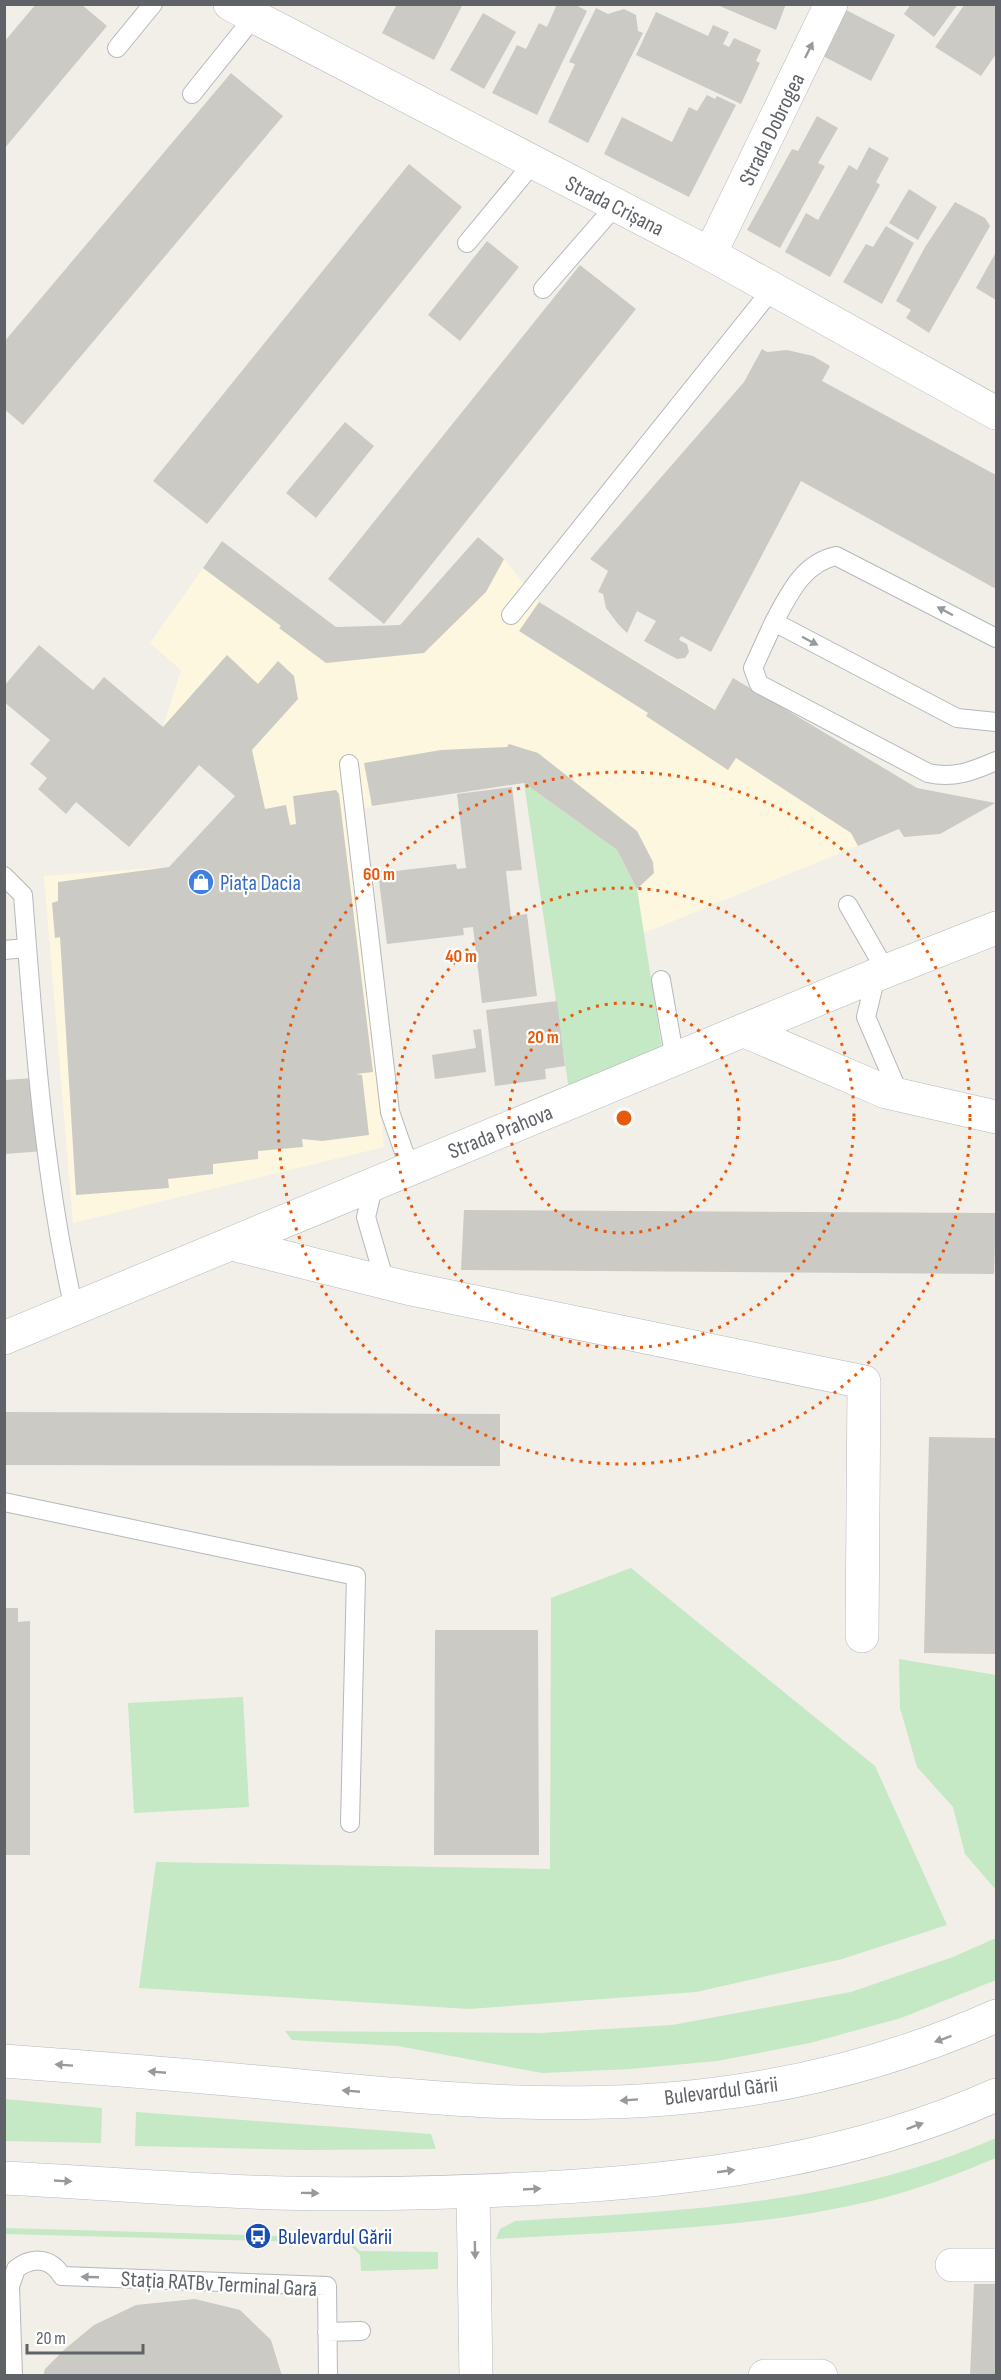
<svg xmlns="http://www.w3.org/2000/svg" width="1001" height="2380" font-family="'Sofia Sans Condensed',sans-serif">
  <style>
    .commercial { fill: #fef7e0 }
    .green { fill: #c5e8c5 }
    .building { fill: #cccac5 }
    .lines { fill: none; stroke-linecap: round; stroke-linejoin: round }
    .lane-casing { stroke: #b5b8bc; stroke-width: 20 }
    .street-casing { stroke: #b5b8bc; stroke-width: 34 }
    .secondary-casing { stroke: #b6babf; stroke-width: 34 }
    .lane { stroke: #fff; stroke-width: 18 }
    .street { stroke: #fff; stroke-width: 33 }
    .secondary { stroke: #fff; stroke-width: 33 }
    .oneway { fill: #979a9d }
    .ring { fill: none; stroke: #e8590c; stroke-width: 3; stroke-dasharray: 3 6 }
    .labels { text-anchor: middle; stroke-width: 4.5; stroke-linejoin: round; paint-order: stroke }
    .street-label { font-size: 22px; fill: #5f6368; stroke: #fff }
    .shop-label { font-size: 22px; fill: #366cbe; stroke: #fff; text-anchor: start }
    .transit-label { font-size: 22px; fill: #164399; stroke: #fff; text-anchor: start }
    .centre { fill: #e8590c; stroke: #fff; stroke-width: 3 }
    .ring-label { font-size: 18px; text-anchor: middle; font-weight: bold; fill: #e8590c; stroke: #fff; stroke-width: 4.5; stroke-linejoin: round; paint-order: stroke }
  </style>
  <rect width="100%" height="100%" fill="#f1efe8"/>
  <path class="commercial" d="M478,537l26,22 35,43 349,211 11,16 -255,104 -7,-44 -113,-106 -76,10 -98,18 34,336 -311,76 -29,-347 125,-9 66,-71 -72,-69 18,-57 -31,-27 72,-102 114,86 64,-2z"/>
  <path class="green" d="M524,783l93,67 20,39 25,160 -93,41z
    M631,1568l244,198 72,159 -105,34 -146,33 -227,17 -330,-21 17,-126 394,7 1,-271z
    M899,1659l97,16v215l-31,-36 -12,-47 -36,-40 -17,-59z
    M243,1697l6,110 -115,6 -6,-110z
    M996,1938v42l-95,38 -91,25 -93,18 -87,8 -88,4 -144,-27 -106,-6 -7,-9 256,2 131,-8 179,-33 102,-35z
    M5,2099l97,9 -1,35 -96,-2z
    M136,2112l295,22 5,15 -129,1 -172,-4z
    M996,2138v20c-41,17 -85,34 -129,44 -120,28 -248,29 -371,37l4,-10 15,-8c164,-10 328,-16 481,-83z
    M5,2228l341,10 14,13 78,1v17l-77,2 -1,-16 -11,-11 -7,-1 -337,-9z"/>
  <path class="building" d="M36,4h45l26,22 -103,123v-107z
    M397,4h66l-29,56 -52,-27z
    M557,4h17l13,7 -50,104 -45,-22 25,-48 9,4 13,-26 8,4z
    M715,4h71l-10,26z
    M911,4h47l-24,33 -30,-23z
    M965,4h31v50l-15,22 -46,-29z
    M596,8l12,6 16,-5 12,6 2,16 5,2 -55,110 -40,-21 27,-58 -6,-2z
    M846,10l49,25 -24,46 -52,-27z
    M656,12l52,24 5,-11 16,7 -6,12 6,3 5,-9 27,12 -5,11 4,2 -19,41 -105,-49z
    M483,13l33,19 -32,57 -34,-19z
    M231,73l52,43 -260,309 -19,-16v-67z
    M707,95l8,4 2,-3 19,9 -47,92 -85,-43 18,-37 50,25 17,-35 8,4z
    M817,116l21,12 -20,35 7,3 -45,82 -33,-18 45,-81 6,2z
    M869,147l20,11 -13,24 4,3 -50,92 -45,-25 21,-39 12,7 31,-55 8,5z
    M409,164l53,43 -255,317 -54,-43z
    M909,189l28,18 -19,33 -29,-17z
    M955,202l30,16 5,8 -61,107 -23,-15 5,-8 -15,-9 29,-54z
    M886,226l28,17 -32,61 -39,-22 23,-38 7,3z
    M487,241l32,26 -59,74 -32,-26z
    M996,252v48l-20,-12z
    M580,265l56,44 -252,315 -56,-45z
    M762,349l5,3 20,-2 26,6 17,10 -8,15 174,94v114l-195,-108 -90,171 -30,-16 -2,4 8,4 2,8 -4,6 -8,1 -33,-18 12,-20 -19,-10 -10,22 -9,-9 -12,-16 -3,-14 -5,-2 10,-21 -18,-12 154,-177z
    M345,422l29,24 -58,72 -30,-25z
    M478,537l26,22 -18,33 -62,61 -98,10 -47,-35 2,-2 -78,-58 19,-27 114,86 64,-2z
    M539,602l176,108 18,-32 184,110 78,15 -55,31 -36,3 -5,-8 -41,17 -7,-13 -115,-75 -8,12 -82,-54 2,-3 -129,-82z
    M39,645l54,45 11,-13 59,50 64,-72 31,29 20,-23 16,15 4,23 -46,51 13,59 21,-4 4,20 6,-1 -3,-28 43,-6 3,4 34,278 -17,2 6,1 7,60 -47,6 -20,-2 1,8 -45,4v8l-45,5v10l-45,5 1,9 -93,7 -16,-258 -5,1 -3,-35 6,-2v-19l111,-15 66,-71 -36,-31 -70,82 -53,-45 -10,12 -28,-25 9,-11 -17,-14 20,-24 -46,-38v-16z
    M509,744l29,9 99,78 16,31 1,11 -17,16 -20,-39 -93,-67 -152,23 -8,-43 77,-13 66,-3z
    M512,787l10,83 -16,1 5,45 16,-2 10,82 -55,7 -9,-76 -10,1 1,7 -77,9 -9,-71 78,-9 1,5 9,-1 -9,-74z
    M557,1001l8,65 -20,3 1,10 -51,7 -9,-76z
    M481,1029l5,43 -51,7 -3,-24 44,-7 -3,-18z
    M34,1078l11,73 -41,3v-74z
    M464,1210l532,3 -2,61 -533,-4z
    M4,1412l496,2v52l-496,-1z
    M929,1437l67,1v216l-72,-1z
    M4,1608h14v14l12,-1v234h-26z
    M435,1630h103l1,225h-105z
    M974,2284h22v92h-26z
    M195,2299l45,11 31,30 11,36h-239l2,-7 20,-20 29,-24 42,-20z"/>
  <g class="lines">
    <g class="lane-casing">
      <path id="lane" d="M117,48l36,-44
        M192,94l62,-77
        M467,243l67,-81
        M543,289l73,-84
        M511,615l262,-327
        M774,622l-21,46 6,16 169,89c26,6 45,-2 68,-12
        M996,638l-160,-82c-33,7 -47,38 -62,66l183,96 39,4
        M349,764l41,348 14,40 10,15
        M4,876l19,19c11,139 20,278 51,414
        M848,905l38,66
        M4,950l23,-2
        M876,976l-10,41 34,79
        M661,980l14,80
        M374,1184l-8,33 19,65
        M4,1502l352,74 -6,247
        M327,2332l34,-1
        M13,2376l-3,-90 6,-17c17,-13 35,-11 46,7l265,10 1,90"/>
    </g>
    <g class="street-casing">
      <path id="street" d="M230,4l480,250 286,159
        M710,254l121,-250
        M745,1031l141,61 110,25
        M232,1244l175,44 457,94 -2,254
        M4,1338l882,-367 110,-43
        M473,2192l3,184
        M952,2265h44
        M765,2376h56"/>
    </g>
    <g class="secondary-casing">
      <path id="secondary" d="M4,2061c96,7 192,15 287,24 141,14 284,27 424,9 98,-12 191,-38 281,-78
        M4,2178c83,4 165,11 247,14 98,4 196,1 293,-4 154,-8 311,-30 452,-93"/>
    </g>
    <use href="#lane" class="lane"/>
    <use href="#street" class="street"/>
    <use href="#secondary" class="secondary"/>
  </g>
  <defs><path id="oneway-solid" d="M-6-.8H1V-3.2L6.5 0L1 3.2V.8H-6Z" transform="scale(1.5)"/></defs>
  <g class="oneway">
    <use href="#oneway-solid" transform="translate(809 50) rotate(-64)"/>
    <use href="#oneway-solid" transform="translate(945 611) rotate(-152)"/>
    <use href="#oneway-solid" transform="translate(810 641) rotate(28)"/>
    <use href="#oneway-solid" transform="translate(943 2039) rotate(160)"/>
    <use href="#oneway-solid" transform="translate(64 2065) rotate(-176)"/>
    <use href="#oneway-solid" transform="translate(157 2072) rotate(-175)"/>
    <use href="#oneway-solid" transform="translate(351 2091) rotate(-175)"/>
    <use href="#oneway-solid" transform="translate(629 2100) rotate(176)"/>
    <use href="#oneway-solid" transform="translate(915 2126) rotate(-20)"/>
    <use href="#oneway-solid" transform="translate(726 2171) rotate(-8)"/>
    <use href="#oneway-solid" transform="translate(63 2181) rotate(3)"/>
    <use href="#oneway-solid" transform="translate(532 2189) rotate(-3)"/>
    <use href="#oneway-solid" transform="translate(310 2193) rotate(1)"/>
    <use href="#oneway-solid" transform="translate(475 2250) rotate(89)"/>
    <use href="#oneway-solid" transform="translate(90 2277) rotate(-178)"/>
  </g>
  <g class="ring">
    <circle cx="624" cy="1118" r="115"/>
    <circle cx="624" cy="1118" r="230"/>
    <circle cx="624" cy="1118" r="346"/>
  </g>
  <defs>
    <g id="shop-disc" transform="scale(1.35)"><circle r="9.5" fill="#3f7fe0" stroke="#fff"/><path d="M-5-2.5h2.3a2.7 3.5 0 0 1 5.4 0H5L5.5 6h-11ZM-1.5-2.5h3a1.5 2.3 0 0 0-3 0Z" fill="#fff"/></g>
    <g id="bus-disc" transform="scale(1.35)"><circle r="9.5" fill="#1a4fb4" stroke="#fff"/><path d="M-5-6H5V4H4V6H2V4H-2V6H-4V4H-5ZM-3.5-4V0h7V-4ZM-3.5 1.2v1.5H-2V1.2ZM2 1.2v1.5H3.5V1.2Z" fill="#fff"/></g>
  </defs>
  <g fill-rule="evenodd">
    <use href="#shop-disc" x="201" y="882"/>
    <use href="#bus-disc" x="258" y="2236"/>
  </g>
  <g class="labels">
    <g class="street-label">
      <text transform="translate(771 129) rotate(-64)" y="8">Strada Dobrogea</text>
      <text transform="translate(615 205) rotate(27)" y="8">Strada Crișana</text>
      <text transform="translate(500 1131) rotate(-22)" y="8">Strada Prahova</text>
      <text transform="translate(721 2090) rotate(-7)" y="8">Bulevardul Gării</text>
      <text transform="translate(219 2283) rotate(3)" y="8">Stația RATBv Terminal Gară</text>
    </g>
    <g class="shop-label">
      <text x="220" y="890">Piața Dacia</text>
    </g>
    <g class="transit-label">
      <text x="278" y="2244">Bulevardul Gării</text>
    </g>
  </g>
  <circle cx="624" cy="1118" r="9" class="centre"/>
  <g class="ring-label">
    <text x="379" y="880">60 m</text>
    <text x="461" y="962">40 m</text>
    <text x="543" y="1043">20 m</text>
  </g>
  <rect width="1001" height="2380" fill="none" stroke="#5f6368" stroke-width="12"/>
  <path d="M27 2344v9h116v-9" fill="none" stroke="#5f6368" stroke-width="3"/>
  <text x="36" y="2344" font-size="18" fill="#5f6368" stroke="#ffffff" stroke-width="4.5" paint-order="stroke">20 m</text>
</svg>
